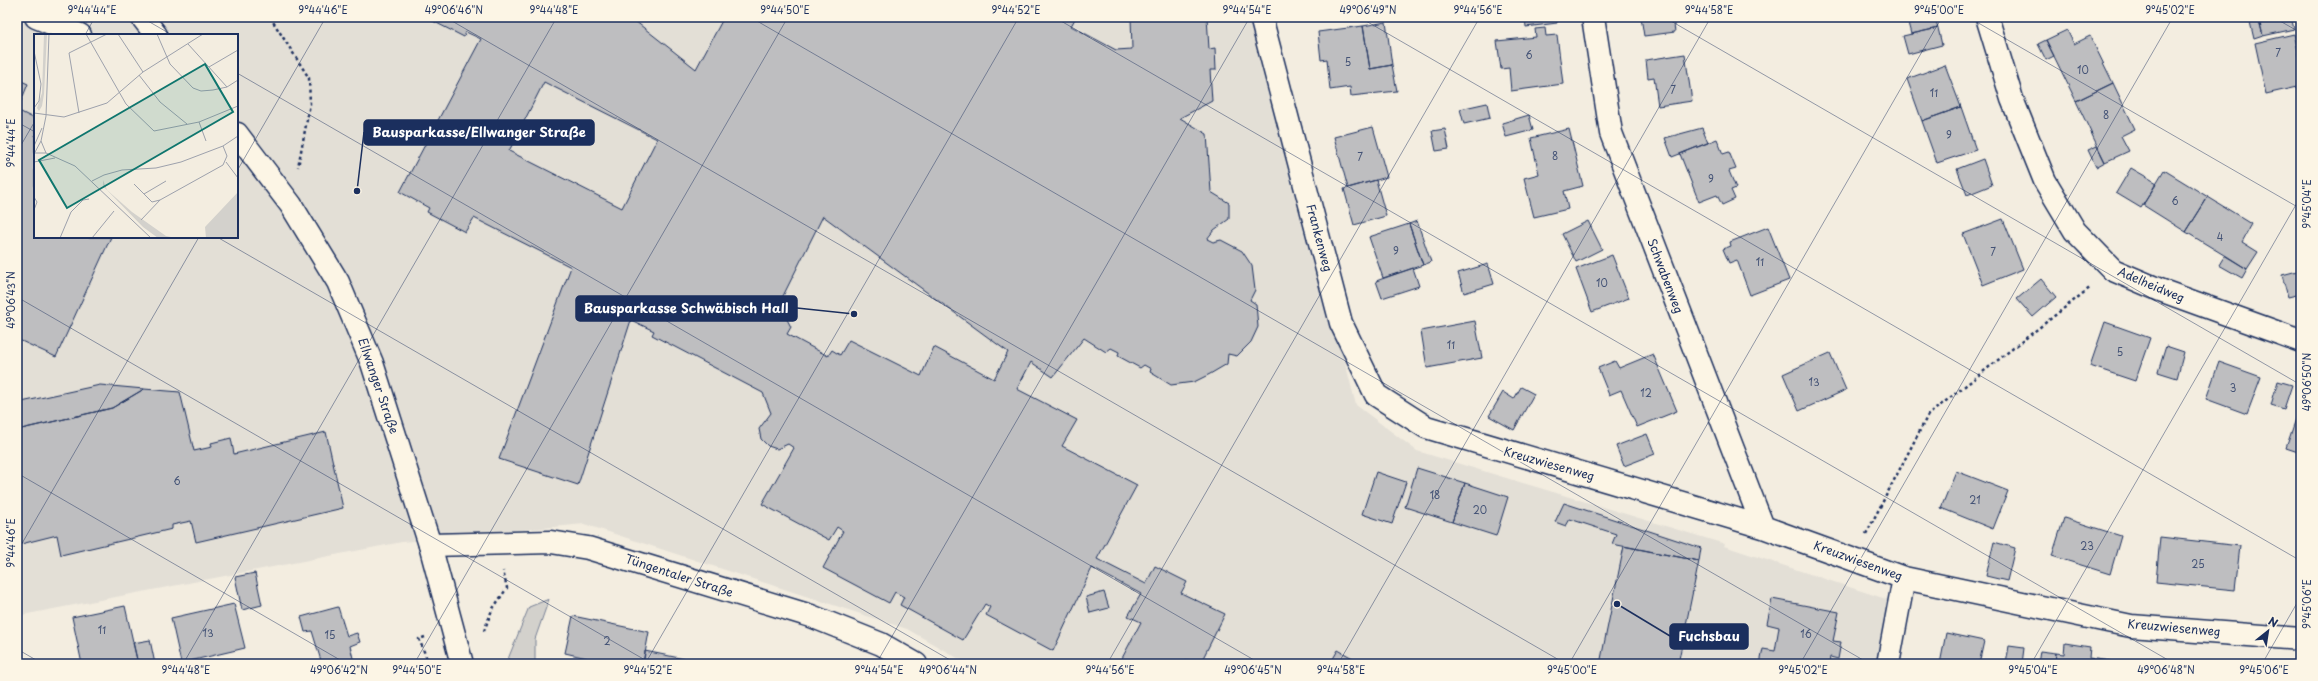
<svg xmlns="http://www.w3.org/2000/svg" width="2318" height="681" font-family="'Playpen Sans',sans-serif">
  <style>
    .built { fill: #e3dfd6; fill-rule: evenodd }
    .green { fill: #d3d1cc; stroke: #778095 }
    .building { fill: #bebec0; stroke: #1b2f5e; fill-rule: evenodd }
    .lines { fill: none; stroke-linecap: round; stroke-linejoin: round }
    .minor-casing { stroke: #1b2f5e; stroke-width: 25 }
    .tertiary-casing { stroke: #1b2f5e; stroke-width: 25 }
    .secondary-casing { stroke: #1b2f5e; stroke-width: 25 }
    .path { stroke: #1b2f5e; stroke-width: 2.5; stroke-dasharray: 3 3; stroke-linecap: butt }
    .minor { stroke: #fcf5e5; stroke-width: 22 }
    .tertiary { stroke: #fcf5e5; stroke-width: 22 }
    .secondary { stroke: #fcf5e5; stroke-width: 22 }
    .ticks { fill: none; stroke: #1b2f5e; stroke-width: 1; stroke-opacity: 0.45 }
    .labels { text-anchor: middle; stroke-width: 3.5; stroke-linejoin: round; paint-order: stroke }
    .number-label { font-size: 10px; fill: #445376 }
    .street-label { font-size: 12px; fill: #1b2f5e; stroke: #fcf5e5 }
    .inset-road { fill: none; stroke: #9da1ac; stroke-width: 1 }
    .view { fill: #0f766e; fill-opacity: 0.15; stroke: #0f766e; stroke-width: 2 }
    .inset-edge { fill: none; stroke: #1b2f5e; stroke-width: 2 }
    .leader { fill: none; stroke: #1b2f5e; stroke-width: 1.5 }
    .callout-dot { fill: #1b2f5e; stroke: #fcf5e5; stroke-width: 1.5 }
    .callout { fill: #1b2f5e; stroke: #1b2f5e; stroke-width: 1.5 }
    .callout-label { font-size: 13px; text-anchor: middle; font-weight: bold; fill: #fff }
    .neatline { fill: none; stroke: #1b2f5e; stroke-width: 1.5 }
    .ticks-label { font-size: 10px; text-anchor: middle; fill: #1b2f5e }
  </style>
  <rect width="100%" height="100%" fill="#f3ede0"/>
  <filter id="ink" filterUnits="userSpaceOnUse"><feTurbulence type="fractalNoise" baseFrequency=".025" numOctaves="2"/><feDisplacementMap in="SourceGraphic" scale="8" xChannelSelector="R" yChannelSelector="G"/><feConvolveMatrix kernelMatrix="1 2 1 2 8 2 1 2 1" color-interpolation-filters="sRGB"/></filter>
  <g filter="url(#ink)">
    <path class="built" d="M17,17h1240l99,388 61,46 308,93 -1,2 171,56 -11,62h-916l-61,-35 -323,-105 -182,18 -385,74zM35,35h202v202h-202z"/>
    <path class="green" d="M549,599l-14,40v25h-29l23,-57z"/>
    <path class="building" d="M425,17h205l66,52 28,-52h352l-5,9 45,24 16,-1 -1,-32h76l2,32 6,-1 1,22h-6l2,31 -32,17 27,16 4,58 18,11v16l-15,11 -7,9 6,3 8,-2 21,11 10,15 3,24 -5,10 6,4 2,23 -7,15 -14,14 -9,-2 -1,10 -17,10 -16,8 -23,3 -21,-13 1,-3 -7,-4 -4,3 -22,-12 1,-4 -8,-4 -5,4 -22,-14 -31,39 -22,-15 -14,27 60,31 -15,26 75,39 -40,74 49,25 9,-18 32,16 -6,11 44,21 -25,50 -13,-4 -2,4h-66l22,-42 -13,-6 13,-22 -49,-26 -39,83 -67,-36 4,-8 -5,-3 -22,36 -63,-35 4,-8 -9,-5 -6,11 -66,-35 20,-37 -6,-4 -8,13 -67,-36 32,-56 -6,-4 -11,5 -9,-3 -7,-7 -2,-10 12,-16 -8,-20 -111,-58 2,-4 -23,-11 -53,165 -79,-26 72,-192 -97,-49 -9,14 -38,-20 2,-4 -29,-16 81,-153 -15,-7 -2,5zM544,82l113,57 -35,69 -113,-57zM823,216l185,136 -14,27 -60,-32 -13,29 -72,-36 -9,15 -8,-5 -4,6 -41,-22 4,-7 -12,-23z
      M1525,17h31l1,6 -31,4z
      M1641,17h32l2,15 -31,4z
      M1914,17h21l3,11 -27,6 -4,-15z
      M2272,17h19l3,12 -31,7 -4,-16z
      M2259,20l4,16 -9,3 -4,-17z
      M1386,22l6,43 -22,4 -7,-43z
      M1363,26l7,43 22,-4 5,26 -46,5 -1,-9 -20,3 -3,-31 -6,1 -3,-28z
      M1545,28l1,8 11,-1 6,49 -52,7 -2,-23 -8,1 -4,-28 39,-4 -1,-8z
      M1938,28l4,17 -34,9 -5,-18z
      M2067,30l7,14 16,-8 23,47 -37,18 -30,-61z
      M2294,34l7,30v22l-35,8 -11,-51z
      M2046,40l8,16 -8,4 -8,-16z
      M1685,54l7,47 -34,5 -4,-29 -6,1 -2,-18z
      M1945,65l16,42 -39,14 -15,-42z
      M17,79l11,5 -11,27z
      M2113,83l22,46 -14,7 8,15 -24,11 -29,-61z
      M1487,103l3,15 -26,6 -4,-15z
      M1961,107l15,43 -39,13 -15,-42z
      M17,110l18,9v118h76l-55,120 -39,-18z
      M1529,115l4,15 -27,7 -4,-14z
      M1373,127l14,50 -39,11 -14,-51z
      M1702,128l6,15 -36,14 -7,-19z
      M1445,129l4,20 -13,2 -4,-20z
      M1569,129l14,57 -19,5 4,18 -34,8 -10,-39 15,-4 -8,-36z
      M1717,139l6,15 6,-2 7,17 -7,2 7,17 -5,2 4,9 -13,6 -5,-10 -18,7 -19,-48z
      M2097,146l8,16 -9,5 -8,-17z
      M1983,159l9,26 -25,10 -10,-26z
      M2131,168l26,15 -16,25 -25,-15z
      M2164,170l44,27 -22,35 -43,-27z
      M1376,180l10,36 -32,9 -10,-36z
      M2208,197l44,27 -10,18 16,10 -11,17 -61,-37z
      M2003,219l20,50 -40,16 -20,-51z
      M1417,221l14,41 -8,3 -14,-41z
      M1588,221l14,28 -26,13 -14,-28z
      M1409,224l14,41 -40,13 -14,-41z
      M1768,227l21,53 -39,15 -13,-35 -8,3 -6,-14 8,-3 -1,-4z
      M1612,255l17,43 -37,14 -16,-43z
      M2225,255l22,14 -5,9 -23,-13z
      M1488,264l6,20 -30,9 -6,-20z
      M1413,268l6,18 -37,12 -6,-17z
      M2301,270v24l-13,3 -6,-22z
      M2041,279l15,18 -23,20 -16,-18z
      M1475,321l7,37 -55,10 -6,-37z
      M2105,322l45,16 -15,43 -45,-15z
      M2166,346l18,6 -7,26 -19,-6z
      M1830,353l16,37 -47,21 -16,-37z
      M1653,354l24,57 -40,16 -16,-37 -12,5 -11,-27 17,-7 4,7z
      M2219,362l42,15 -14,37 -41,-15z
      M2278,381l14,4 -8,24 -13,-4z
      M100,385l44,4 -32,19 -95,22v-27z
      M1521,387l13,7 -20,36 -25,-14 14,-24 11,7z
      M144,389l36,3 14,59 18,-4 -1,-4 20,-5 3,16 92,-22 17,76 -147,34 -5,-21 -19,4v4l-111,26 -4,-20 -40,10v-115l95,-22z
      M2301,404v49l-15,-5z
      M1647,434l8,20 -31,12 -8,-20z
      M1417,468l48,15 -13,39 -47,-15z
      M1956,471l52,20 -15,38 -52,-21z
      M1376,472l30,10 -14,42 -30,-10z
      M1465,483l43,14 -12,39 -44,-14z
      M1564,503l137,45 -2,13 -87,-17 4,-10 -46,-15 -4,7 -11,-4z
      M2064,518l57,18 -11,38 -58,-18z
      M2160,537l80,9 -5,44 -79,-8z
      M1994,542l21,6 -8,33 -21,-5z
      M1624,546l75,15 -21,103h-78z
      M255,573l7,32 -20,5 -7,-33z
      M1104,592l5,16 -19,5 -4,-16z
      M1772,599l67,13 -6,29 8,1 -3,17 -8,-2 -1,7h-69l3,-15 12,2 4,-24 -12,-3z
      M234,604l11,44 -64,15 -10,-45z
      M125,606l13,58h-56l-10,-47z
      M338,607l9,29 10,-3 3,9 -10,4 4,16 -32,2 -10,-33 -7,1 -4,-15z
      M573,616l76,16 -6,32h-58l2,-6 -22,-5z
      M1946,633l38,8 -5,23h-39z
      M150,640l5,24h-17l-5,-21z
      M2065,643l25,4 -1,11 21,3v3h-55l1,-11 8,1z
      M2009,646l15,2 -2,16h-16z
      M1338,650l20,11 6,3h-34z
      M645,651l54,11v2h-56z
      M2040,651l16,2 -1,11h-17z"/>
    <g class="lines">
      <g class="minor-casing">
        <path id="minor" d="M1261,17l80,306 35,72 50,32 337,100 141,51 227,48 170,13
          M1593,17l18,116 152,394
          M1987,17l25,82 33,82 30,50 38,39 47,20 141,51
          M1888,664l16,-86"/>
      </g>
      <g class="tertiary-casing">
        <path id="tertiary" d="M430,545l121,-3 37,6 223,68 70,28 35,20"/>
      </g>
      <g class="secondary-casing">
        <path id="secondary" d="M36,17l44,18
          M142,17l14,18
          M237,134l54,71 47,77 34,81 58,182 32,119"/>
      </g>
      <path class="path" d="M270,17l39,61 1,26 -12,63
        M1866,534l62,-119 163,-128
        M484,631l8,-21 15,-22 -4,-17
        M425,637l-6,2 10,25"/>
      <use href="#minor" class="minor"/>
      <use href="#tertiary" class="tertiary"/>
      <use href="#secondary" class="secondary"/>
    </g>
  </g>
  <path class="ticks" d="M141,17l31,18M445,17l1121,647M750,17l1120,647M1054,17l1121,647M1359,17l942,544M1664,17l637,368M1968,17l333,192M2273,17l28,16M85,35l10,-18M237,73l1024,591M17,122l18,10M17,152l18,-31M237,171l89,-154M217,237l740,427M17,297l635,367M17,473l330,191M17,552l182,-315M17,649l26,15M183,664l374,-647M414,664l374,-647M645,664l374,-647M876,664l374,-647M1107,664l373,-647M1338,664l373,-647M1569,664l373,-647M1800,664l373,-647M2031,664l270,-468M2262,664l39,-68"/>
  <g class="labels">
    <g class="number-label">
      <text x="2278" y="57">7</text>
      <text x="1529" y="59">6</text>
      <text x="1348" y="66">5</text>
      <text x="2083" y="74">10</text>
      <text x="1673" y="94">7</text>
      <text x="1934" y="97">11</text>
      <text x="2106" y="119">8</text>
      <text x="1949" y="139">9</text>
      <text x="1555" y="160">8</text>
      <text x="1360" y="161">7</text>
      <text x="1711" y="183">9</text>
      <text x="2175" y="205">6</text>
      <text x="2220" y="241">4</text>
      <text x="1396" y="255">9</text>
      <text x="1993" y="256">7</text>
      <text x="1760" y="266">11</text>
      <text x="1602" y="287">10</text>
      <text x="1451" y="349">11</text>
      <text x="2120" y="356">5</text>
      <text x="1814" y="386">13</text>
      <text x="2233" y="392">3</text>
      <text x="1646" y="397">12</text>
      <text x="177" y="485">6</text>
      <text x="1435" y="499">18</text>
      <text x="1975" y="504">21</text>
      <text x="1480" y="514">20</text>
      <text x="2087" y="550">23</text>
      <text x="2198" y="568">25</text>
      <text x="102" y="634">11</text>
      <text x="208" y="637">13</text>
      <text x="1806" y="638">16</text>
      <text x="330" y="639">15</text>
      <text x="607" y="645">2</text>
    </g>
    <g class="street-label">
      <text transform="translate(1319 238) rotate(75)" y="4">Frankenweg</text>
      <text transform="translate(1665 276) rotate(69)" y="4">Schwabenweg</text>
      <text transform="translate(2151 285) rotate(23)" y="4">Adelheidweg</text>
      <text transform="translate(378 386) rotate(71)" y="4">Ellwanger Straße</text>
      <text transform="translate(1549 464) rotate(16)" y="4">Kreuzwiesenweg</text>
      <text transform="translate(1858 561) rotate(20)" y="4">Kreuzwiesenweg</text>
      <text transform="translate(679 576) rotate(18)" y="4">Tüngentaler Straße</text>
      <text transform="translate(2174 628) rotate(5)" y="4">Kreuzwiesenweg</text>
    </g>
  </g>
  <g transform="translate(34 34)">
    <rect width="204" height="204" fill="#f3ede0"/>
    <path d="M10,0h3l-3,60 -2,12 -3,5 -2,-3 5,-15zM69,146l4,10 25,22 34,24 10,2h-18l-15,-11 -40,-41zM204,158v45l-32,1 -1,-11z" fill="#d3d1cc"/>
    <path class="inset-road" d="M52,0l40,70 28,27 45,-9 39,-16M84,0l25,38M123,0l13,30 23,24 8,3 12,-1 14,-3 11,-7M154,10l39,43M0,17l7,33 -2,17 -5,7M175,33l29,-17M105,41l21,27 27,22M0,79l30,4 43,-14 36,-31 60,-38M45,79l-10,-60 38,-19M165,88l7,19M7,107l5,12M0,112l8,-18M0,119h12l29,13 76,72M0,120l7,-13 5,-25 3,-82M0,128l21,-4M192,128l12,16M58,147l12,-6 18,-5 34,-2 25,-6 42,-16 15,-10M100,150l18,18 8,-2 63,-35 4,-9 -4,-10M110,160l22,-13M0,163l3,5 -3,8M107,186l19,-20M26,204l11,-26 12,-12 6,-1M58,204l22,-27"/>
    <path class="view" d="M171,30l28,48 -166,96 -28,-48z"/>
    <rect width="204" height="204" class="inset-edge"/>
  </g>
  <path class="leader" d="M357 191L364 132M854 314L797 308M1617 604L1670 636"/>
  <g class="callout-dot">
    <circle cx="357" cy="191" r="4"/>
    <circle cx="854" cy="314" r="4"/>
    <circle cx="1617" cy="604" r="4"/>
  </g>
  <g class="callout">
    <rect x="364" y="120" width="230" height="25" rx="4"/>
    <rect x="576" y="296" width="221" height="25" rx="4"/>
    <rect x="1670" y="624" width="78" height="25" rx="4"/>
  </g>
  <g class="callout-label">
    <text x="479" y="137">Bausparkasse/Ellwanger Straße</text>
    <text x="686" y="313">Bausparkasse Schwäbisch Hall</text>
    <text x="1709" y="641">Fuchsbau</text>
  </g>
  <rect width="2318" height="681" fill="none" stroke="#fcf5e5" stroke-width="44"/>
  <g transform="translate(2268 631) rotate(30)" stroke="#fcf5e5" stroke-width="3" paint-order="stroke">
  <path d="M0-3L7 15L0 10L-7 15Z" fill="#1b2f5e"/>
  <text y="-6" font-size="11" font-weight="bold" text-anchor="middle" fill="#1b2f5e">N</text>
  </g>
  <rect x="22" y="22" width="2274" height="637" class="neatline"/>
  <g class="ticks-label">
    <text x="92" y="14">9°44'44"E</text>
    <text x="323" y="14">9°44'46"E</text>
    <text x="454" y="14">49°06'46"N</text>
    <text x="554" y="14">9°44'48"E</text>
    <text x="785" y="14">9°44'50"E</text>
    <text x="1016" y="14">9°44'52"E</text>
    <text x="1247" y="14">9°44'54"E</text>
    <text x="1368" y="14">49°06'49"N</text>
    <text x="1478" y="14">9°44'56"E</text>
    <text x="1709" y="14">9°44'58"E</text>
    <text x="1939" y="14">9°45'00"E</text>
    <text x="2170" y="14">9°45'02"E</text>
    <text transform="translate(11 143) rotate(-90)" y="4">9°44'44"E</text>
    <text transform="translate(2307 204) rotate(-90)" y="4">9°45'04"E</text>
    <text transform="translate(11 300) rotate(-90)" y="4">49°06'43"N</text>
    <text transform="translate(2307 382) rotate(-90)" y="4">49°06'50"N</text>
    <text transform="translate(11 543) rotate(-90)" y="4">9°44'46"E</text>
    <text transform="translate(2307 604) rotate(-90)" y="4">9°45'06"E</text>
    <text x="186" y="674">9°44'48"E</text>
    <text x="339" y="674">49°06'42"N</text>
    <text x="417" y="674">9°44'50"E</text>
    <text x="648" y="674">9°44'52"E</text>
    <text x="879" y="674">9°44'54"E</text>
    <text x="948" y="674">49°06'44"N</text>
    <text x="1110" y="674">9°44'56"E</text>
    <text x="1253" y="674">49°06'45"N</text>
    <text x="1341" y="674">9°44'58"E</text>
    <text x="1572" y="674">9°45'00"E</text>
    <text x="1803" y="674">9°45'02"E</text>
    <text x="2033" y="674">9°45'04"E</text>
    <text x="2166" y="674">49°06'48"N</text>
    <text x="2264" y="674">9°45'06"E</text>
  </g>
</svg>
